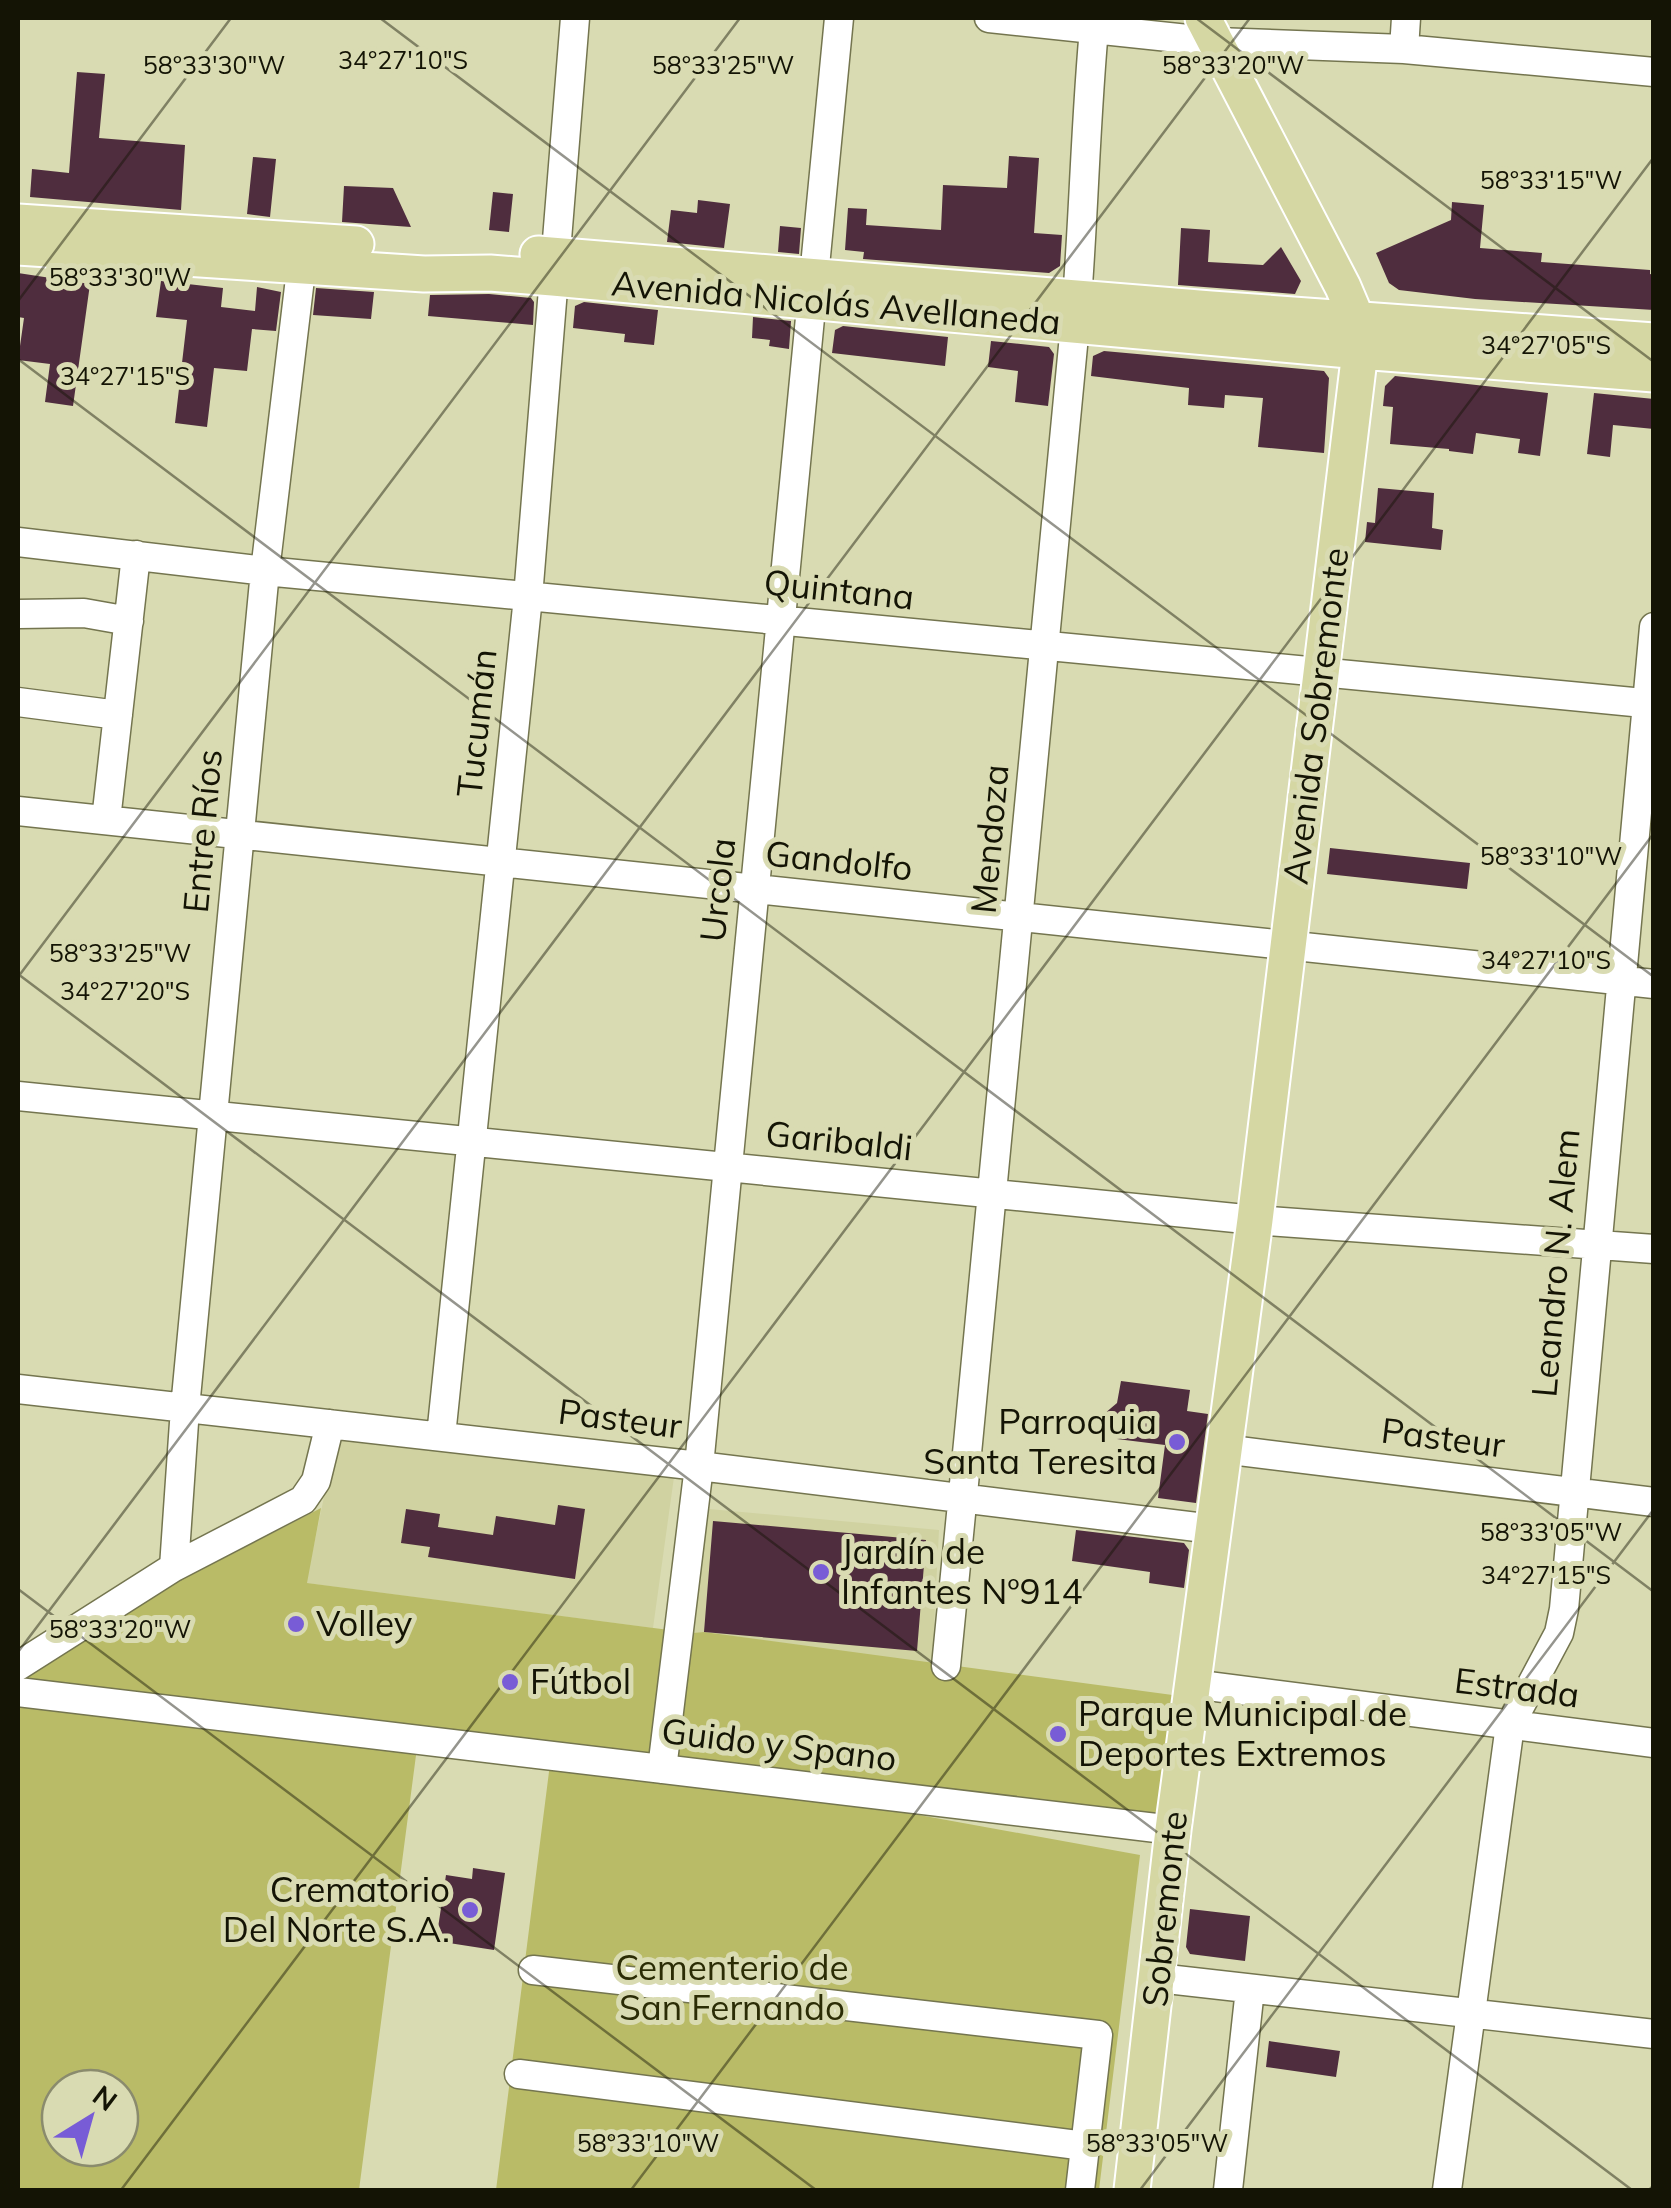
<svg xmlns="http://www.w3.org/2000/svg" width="1671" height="2208" font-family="Mulish,sans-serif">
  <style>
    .built { fill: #d0d2a1 }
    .green { fill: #b9bb67; fill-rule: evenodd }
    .building { fill: #4f2d3e }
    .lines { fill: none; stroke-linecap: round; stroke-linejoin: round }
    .minor-casing { stroke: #74754f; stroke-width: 31 }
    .major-casing { stroke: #fff; stroke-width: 39 }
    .minor { stroke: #fff; stroke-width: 28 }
    .major { stroke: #d5d7a3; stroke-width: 35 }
    .ticks { fill: none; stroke: #141405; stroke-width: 2.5; stroke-opacity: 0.45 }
    .poi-dot { fill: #785cd6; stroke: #d9dbb2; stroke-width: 4 }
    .labels { text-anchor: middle; stroke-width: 10; stroke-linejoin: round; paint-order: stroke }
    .street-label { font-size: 35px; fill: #141405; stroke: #d9dbb2 }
    .poi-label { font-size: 35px; fill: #141405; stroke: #d9dbb2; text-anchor: start }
    .park-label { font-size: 35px; fill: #2b2c05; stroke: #d9dbb2 }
    .ticks-label { font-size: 25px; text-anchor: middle; fill: #141405; stroke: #d9dbb2; stroke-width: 10; stroke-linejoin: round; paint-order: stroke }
  </style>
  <rect width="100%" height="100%" fill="#d9dbb2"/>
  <path class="built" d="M337,1435l337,42 -21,151 -347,-45z
    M709,1509l230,21 -7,134 -228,-32 -12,1z"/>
  <path class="green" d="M321,1508l-14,75 385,50 12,-1 476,64 -16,133 -477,-56 453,82 -41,335h-603l55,-434 -133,-16 -59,450h-341v-507l163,-103zM60,2088h60v60h-60z"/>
  <path class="building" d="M77,72l28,2 -6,64 86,7 -4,65 -151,-13 2,-28 37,4z
    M1009,156l30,2 -5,75 28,2 -2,31 -11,7 -186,-14 1,-7 -19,-2 3,-42 19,1 -1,16 75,5 2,-45 64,3z
    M253,157l23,2 -6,58 -23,-3z
    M344,186l49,2 18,39 -69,-5z
    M493,192l20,2 -4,38 -20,-2z
    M698,200l32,4 -6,44 -57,-6 4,-32 26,3z
    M1452,202l32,3 -4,43 62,5 -1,9 109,8v4l4,1v35l-179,-11 -76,-9 -10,-7 -13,-30 75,-33z
    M780,226l21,2 -2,26 -21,-2z
    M1181,228l29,2 -2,32 55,3 18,-18 20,34 -6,13 -117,-9z
    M18,273l72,11 -17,122 -28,-4 5,-38 -32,-4 6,-42 -6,-1z
    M161,281l62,7 -2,19 34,4 2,-24 24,5 -5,39 -24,-2 -5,42 -33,-3 -7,59 -32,-4 12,-103 -31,-3z
    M316,288l58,4 -3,27 -58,-4z
    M489,294l42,4 3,4 -1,23 -105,-9 2,-21z
    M584,302l74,8 -4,35 -30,-3 1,-8 -52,-6 2,-22z
    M753,317l38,4 -2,28 -20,-3 1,-6 -18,-2z
    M843,326l105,11 -3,29 -113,-13 3,-23z
    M991,341l58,6 5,7 -6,52 -33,-4 3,-31 -30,-4z
    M1104,351l220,20 5,7 -5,75 -66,-6 5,-49 -38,-3 -1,13 -36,-3 1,-17 -98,-12 2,-20z
    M1395,376l153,17 -8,63 -22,-3 2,-14 -44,-6 -3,21 -24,-3v-2l-59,-5 3,-37 -10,-1 2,-20z
    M1594,393l60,6v30l-41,-4 -3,32 -23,-3z
    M1378,488l56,5 -2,35 11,2 -2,20 -76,-8 2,-20 8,1z
    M1330,848l140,15 -3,26 -140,-15z
    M1121,1381l69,9 -3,21 21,3 -12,89 -38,-5 7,-53 -48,-6 -15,-13 2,-12 13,-11z
    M558,1505l27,4 -10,70 -147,-22 2,-10 -29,-4 5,-34 34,5 -2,13 55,8 3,-19 59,9z
    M713,1521l213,19 -9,111 -213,-19z
    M1076,1530l108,13 5,7 -5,38 -35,-5 1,-11 -78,-11z
    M473,1868l32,5 -11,77 -58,-9 10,-66 26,4z
    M1190,1909l60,7 -5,45 -55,-7 -4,-7z
    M1269,2041l71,10 -4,26 -70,-10z"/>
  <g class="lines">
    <g class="minor-casing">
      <path id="minor" d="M989,18l227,24 188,7 250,23
        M1404,49l2,-31
        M18,542l247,29 1389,133
        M18,614l66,-1 45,8
        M18,702l100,13
        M18,811l1636,173
        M106,820l30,-265
        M18,1096l1237,124 399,29
        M18,1389l681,77 514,63
        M441,1436l87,-839 47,-579
        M1223,1449l431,53
        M174,1567l11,-159 80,-837 39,-326
        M18,1666l156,-99 129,-67 13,-19 14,-57
        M946,1666c44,-447 89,-894 129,-1341 9,-103 10,-205 20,-307
        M1192,1684l462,59
        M18,1692l1155,138
        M662,1769l37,-303 140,-1448
        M533,1970l565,65 -18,155
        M1158,1978l496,56
        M519,2074l566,72
        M1228,2190l22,-201
        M1447,2190l63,-465 49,-92 5,-24 90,-982"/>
    </g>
    <g class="major-casing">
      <path id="major" d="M18,222l338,22
        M18,247l406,27 66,-1 63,5 807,73 294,23
        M538,254l673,55 443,32
        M1132,2190l41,-360 82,-610 105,-869 -3,-31 -14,-33 -140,-269"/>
    </g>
    <use href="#minor" class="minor"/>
    <use href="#major" class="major"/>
  </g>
  <path class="ticks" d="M380,18l1274,959M1196,18l458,344M18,301l213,-283M18,359l1636,1233M18,974l1614,1216M18,977l722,-959M18,1589l798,601M18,1652l1232,-1634M121,2190l1533,-2033M631,2190l1023,-1357M1140,2190l514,-681M1649,2190l5,-5"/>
  <g class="poi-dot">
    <circle cx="1177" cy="1442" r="10"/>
    <circle cx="821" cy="1572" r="10"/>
    <circle cx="296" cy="1624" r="10"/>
    <circle cx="510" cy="1682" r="10"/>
    <circle cx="1058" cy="1734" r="10"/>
    <circle cx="470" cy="1910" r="10"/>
  </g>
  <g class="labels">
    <g class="street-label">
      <text transform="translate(836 303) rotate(5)" y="12">Avenida Nicolás Avellaneda</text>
      <text transform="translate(839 590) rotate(6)" y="12">Quintana</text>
      <text transform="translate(1316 716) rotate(-83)" y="12">Avenida Sobremonte</text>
      <text transform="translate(477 723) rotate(-84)" y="12">Tucumán</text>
      <text transform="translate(203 831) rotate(-85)" y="12">Entre Ríos</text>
      <text transform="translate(990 839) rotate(-85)" y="12">Mendoza</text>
      <text transform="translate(839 861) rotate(6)" y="12">Gandolfo</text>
      <text transform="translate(718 890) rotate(-84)" y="12">Urcola</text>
      <text transform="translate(839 1141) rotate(6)" y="12">Garibaldi</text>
      <text transform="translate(1556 1263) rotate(-85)" y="12">Leandro N. Alem</text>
      <text transform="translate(620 1419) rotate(7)" y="12">Pasteur</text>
      <text transform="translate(1443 1438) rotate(7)" y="12">Pasteur</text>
      <text transform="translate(1517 1688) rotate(7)" y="12">Estrada</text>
      <text transform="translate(779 1745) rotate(7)" y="12">Guido y Spano</text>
      <text transform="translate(1165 1909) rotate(-84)" y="12">Sobremonte</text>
    </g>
    <g class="poi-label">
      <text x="1157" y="1434" text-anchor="end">Parroquia<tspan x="1157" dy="40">Santa Teresita</tspan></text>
      <text x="841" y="1564">Jardín de<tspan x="841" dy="40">Infantes Nº914</tspan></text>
      <text x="316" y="1636">Volley</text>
      <text x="530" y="1694">Fútbol</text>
      <text x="1078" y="1726">Parque Municipal de<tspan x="1078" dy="40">Deportes Extremos</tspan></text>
      <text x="450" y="1902" text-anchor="end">Crematorio<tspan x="450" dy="40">Del Norte S.A.</tspan></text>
    </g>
    <g class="park-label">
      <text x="732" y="1980">Cementerio de<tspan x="732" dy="40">San Fernando</tspan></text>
    </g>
  </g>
  <g class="ticks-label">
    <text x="403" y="69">34°27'10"S</text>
    <text x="214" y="74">58°33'30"W</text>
    <text x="723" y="74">58°33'25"W</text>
    <text x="1233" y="74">58°33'20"W</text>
    <text x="1551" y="189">58°33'15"W</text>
    <text x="120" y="286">58°33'30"W</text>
    <text x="1546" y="354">34°27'05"S</text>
    <text x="125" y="385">34°27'15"S</text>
    <text x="1551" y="865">58°33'10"W</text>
    <text x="120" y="962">58°33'25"W</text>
    <text x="1546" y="969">34°27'10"S</text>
    <text x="125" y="1000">34°27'20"S</text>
    <text x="1551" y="1541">58°33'05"W</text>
    <text x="1546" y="1584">34°27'15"S</text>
    <text x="120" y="1638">58°33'20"W</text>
    <text x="648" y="2152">58°33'10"W</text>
    <text x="1157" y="2152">58°33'05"W</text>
  </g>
  <rect width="1671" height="2208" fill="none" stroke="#141405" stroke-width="40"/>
  <g transform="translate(90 2118) rotate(37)"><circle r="48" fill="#d9dbb2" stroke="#8a8b6d" stroke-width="2.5"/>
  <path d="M0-8L18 38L0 25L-18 38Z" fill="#785cd6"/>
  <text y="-15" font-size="28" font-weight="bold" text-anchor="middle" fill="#141405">N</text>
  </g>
</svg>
